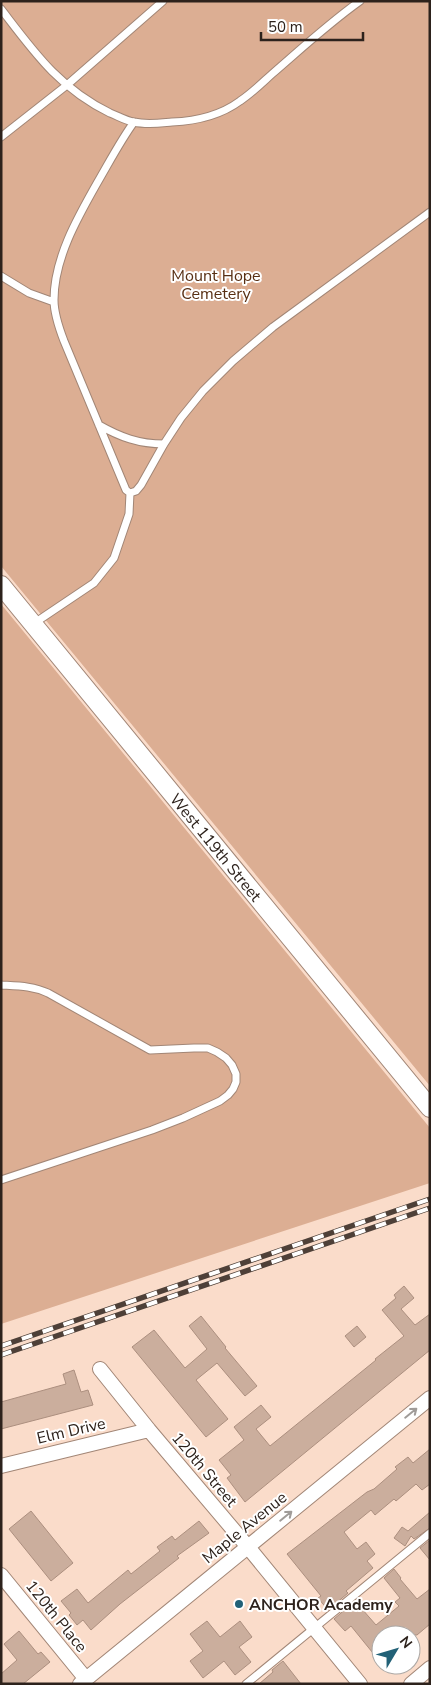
<svg xmlns="http://www.w3.org/2000/svg" width="431" height="1685" font-family="'Nunito Sans',sans-serif">
  <style>
    .green { fill: #dcae93 }
    .building { fill: #cbae9d; stroke: #ac8f7f }
    .lines { fill: none; stroke-linecap: round; stroke-linejoin: round }
    .service-casing { stroke: #a28676; stroke-width: 9 }
    .minor-casing { stroke: #a28676; stroke-width: 16 }
    .tertiary-casing { stroke: #a28676; stroke-width: 20 }
    .service { stroke: #fff; stroke-width: 7 }
    .minor { stroke: #fff; stroke-width: 14 }
    .tertiary { stroke: #fff; stroke-width: 18 }
    .rail-casing { stroke: #4e4038; stroke-width: 5.5 }
    .rail { stroke: #fff; stroke-width: 4; stroke-dasharray: 11; stroke-linecap: butt }
    .oneway { stroke: #a09c99 }
    .poi-dot { fill: #226177; stroke: #fff; stroke-width: 2 }
    .labels { text-anchor: middle; stroke-width: 4; stroke-linejoin: round; paint-order: stroke }
    .park-label { font-size: 16px; fill: #582f13; stroke: #fff }
    .street-label { font-size: 16px; fill: #2d221c; stroke: #fff }
    .poi-label { font-size: 16px; font-weight: bold; fill: #2d221c; stroke: #fff; text-anchor: start }
  </style>
  <rect width="100%" height="100%" fill="#fadcca"/>
  <path class="green" d="M1,1h429v1085l-429,-520z
    M1,604l429,524v55l-429,141z"/>
  <path class="building" d="M404,1286l10,12 -13,11 14,16 15,-11v36l-185,152 -18,-24 4,-3 -12,-15 25,-20 -10,-13 27,-22 10,12 -15,12 14,17 106,-86 -1,-1 29,-23 -22,-26 14,-12 -2,-3z
    M201,1316l25,31 -1,1 32,38 -12,10 -28,-33 -21,17 32,39 -22,18 -74,-90 22,-17 31,38 22,-19 -18,-23z
    M357,1326l9,11 -12,10 -9,-11z
    M74,1370l7,22 7,-2 5,15 -92,24v-27l65,-18 -3,-10z
    M430,1449v35l-8,6 -6,-6 -20,17 -2,-2 -19,16 -4,-5 -27,22 13,17 9,-7 9,12 -8,7 6,7 -27,23 2,2 -20,17 -10,-12 3,-2 -34,-42 80,-62 7,-3 23,-20 -2,-2 13,-10 5,6z
    M31,1511l42,52 -22,18 -42,-52z
    M430,1512v16l-16,11 -3,-3 -6,10 -11,-8 8,-11 6,4z
    M199,1521l10,12 -32,23 2,2 -59,46 -29,26 -8,-10 -6,5 -8,-10 2,-2 -10,-12 16,-12 11,14 40,-33 3,4 29,-23 -3,-4 15,-11 3,4z
    M430,1540v20l-10,-12z
    M394,1569l7,9 -1,1 17,20 13,-10v35l-13,11h-36v28l-30,-37 -6,5 -11,-12 21,-18 21,24 23,-19 -4,-4 5,-4 -16,-20z
    M207,1621l13,16 20,-16 12,16 -13,10 12,15 -16,13 -11,-14 -21,17 -13,-17 13,-10 -13,-17z
    M19,1631l19,23 3,-2 9,10 -27,22h-22v-10l16,-14 -13,-16z
    M283,1661l18,23h-42l14,-12 -1,-2z"/>
  <g class="lines">
    <g class="service-casing">
      <path id="service" d="M1,9c33,43 58,79 109,104 8,3 16,8 24,9 13,3 26,1 38,0 24,-1 49,-7 68,-21 12,-8 22,-18 32,-27 29,-25 57,-51 88,-73
        M134,122c-13,18 -23,37 -34,56 -21,37 -46,79 -46,122 0,14 5,28 10,41l62,149 4,3 6,-2 5,-6 23,-41 17,-26 22,-27 30,-30 40,-34 157,-115
        M1,137l66,-52 96,-84
        M1,276l28,17 25,9
        M99,425c21,12 40,19 65,19
        M33,624l61,-41 20,-25 15,-44 1,-21
        M1,985c17,1 32,1 47,8l102,57 44,-2h14l9,4 9,6 6,7 4,9v8l-3,7 -5,6 -8,6 -37,17 -31,12 -151,50
        M246,1684l184,-151"/>
    </g>
    <g class="minor-casing">
      <path id="minor" d="M100,1369l49,61 99,117 112,137
        M1,1466l148,-36
        M1,1575l85,104
        M80,1684l350,-286
        M411,1684l19,-16"/>
    </g>
    <g class="tertiary-casing">
      <g id="tertiary">
        <path id="s1" d="M1,585l429,523"/>
      </g>
    </g>
    <use href="#service" class="service"/>
    <use href="#minor" class="minor"/>
    <use href="#tertiary" class="tertiary"/>
    <g class="rail-casing">
      <path id="rail" d="M1,1346l429,-147
        M1,1355l429,-147"/>
    </g>
    <use href="#rail" class="rail"/>
  </g>
  <defs><path id="oneway-shaft" d="M-6 0H5M1.5-3L5.5 0L1.5 3" fill="none" stroke-width="1.6" stroke-linecap="round" stroke-linejoin="round" transform="scale(1.25)"/></defs>
  <g class="oneway">
    <use href="#oneway-shaft" transform="translate(411 1413) rotate(-39)"/>
    <use href="#oneway-shaft" transform="translate(286 1516) rotate(-39)"/>
  </g>
  <circle class="poi-dot" cx="239" cy="1604" r="5"/>
  <g class="labels">
    <g class="park-label">
      <text x="216" y="281">Mount Hope<tspan x="216" dy="18">Cemetery</tspan></text>
    </g>
    <g class="street-label">
      <text dy="6" stroke="none"><textPath href="#s1" startOffset="339">West 119th Street</textPath></text>
      <text transform="translate(71 1430) rotate(-13)" y="6">Elm Drive</text>
      <text transform="translate(205 1469) rotate(50)" y="6">120th Street</text>
      <text transform="translate(244 1527) rotate(-39)" y="6">Maple Avenue</text>
      <text transform="translate(57 1616) rotate(51)" y="6">120th Place</text>
    </g>
    <g class="poi-label">
      <text x="249" y="1610">ANCHOR Academy</text>
    </g>
  </g>
  <rect width="431" height="1685" fill="none" stroke="#2d221c" stroke-width="5"/>
  <g transform="translate(396 1650) rotate(52)"><circle r="24" fill="#ffffff" stroke="#aba7a4"/>
  <path d="M0-4L9 19L0 12L-9 19Z" fill="#226177"/>
  <text y="-8" font-size="14" font-weight="bold" text-anchor="middle" fill="#2d221c">N</text>
  </g>
  <path d="M261 32v8h102v-8" fill="none" stroke="#2d221c" stroke-width="2.5"/>
  <text x="268" y="32" font-size="15" fill="#2d221c" stroke="#ffffff" stroke-width="4" paint-order="stroke">50 m</text>
</svg>
